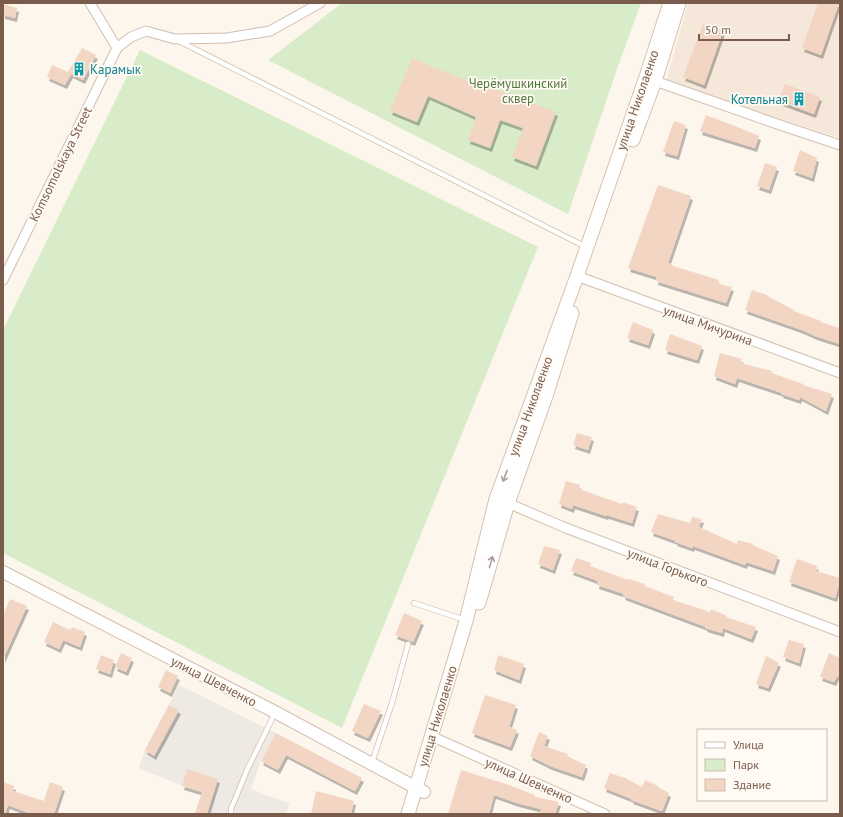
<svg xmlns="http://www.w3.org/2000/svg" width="843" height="817" font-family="'PT Sans',sans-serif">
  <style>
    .residential { fill: #f5e8da }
    .industrial { fill: #efe9e4 }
    .green { fill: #d8ecc9 }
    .building { fill: #f3d5c3; filter: url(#shadow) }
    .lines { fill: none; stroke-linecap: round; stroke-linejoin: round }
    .service-casing { stroke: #d1beb0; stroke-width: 6 }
    .minor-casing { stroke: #d1beb0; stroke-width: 11 }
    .tertiary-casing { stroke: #d1beb0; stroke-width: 14 }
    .secondary-casing { stroke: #d6c0b0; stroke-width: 15 }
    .service { stroke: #fff; stroke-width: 4.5 }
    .minor { stroke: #fff; stroke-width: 9 }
    .tertiary { stroke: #fff; stroke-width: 12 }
    .secondary { stroke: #fff; stroke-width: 13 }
    .oneway { stroke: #af9d94 }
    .labels { text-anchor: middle; stroke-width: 3.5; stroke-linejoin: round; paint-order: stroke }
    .culture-label { font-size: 13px; fill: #0d838f; stroke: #fffaf3; text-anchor: start }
    .park-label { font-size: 13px; fill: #537a41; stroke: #fffaf3 }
    .street-label { font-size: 13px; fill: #7a5c4d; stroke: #fffaf3 }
  </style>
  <defs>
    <filter id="shadow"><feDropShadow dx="2" dy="4" stdDeviation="0" flood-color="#0004"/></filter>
  </defs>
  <rect width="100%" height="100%" fill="#fdf6ec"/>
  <path class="residential" d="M688,3h152v135l-174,-56z"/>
  <path class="industrial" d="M179,685l97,48 -15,28 -10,28 39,15 -5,10h-90l7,-22 -20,-6 -43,-18 6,-18z"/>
  <path class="green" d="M342,3h299l-25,69 -48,142 -300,-154z
    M140,50l398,197 -196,481 -339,-175v-223z"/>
  <path class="building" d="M818,3h21l-18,52 -19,-7z
    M3,4l14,4 -2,10 -12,-3z
    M703,24l20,7 -19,54 -21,-8z
    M82,48l14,7 -13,25 -12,-6 -6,11 -18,-8 5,-12 16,7z
    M412,58l74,31 1,-3 69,26 -20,54 -24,-9 11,-29 -23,-8 -10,28 -22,-8 8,-23 -48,-21 -11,26 -27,-11z
    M785,84l35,13 -6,17 -36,-13z
    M706,115l29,11 24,10 -4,12 -55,-17z
    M674,121l12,4 -9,31 -14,-4z
    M800,150l17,8 -5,20 -19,-7z
    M765,163l12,4 -8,23 -12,-4z
    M658,185l33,11 -23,67 5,2v1l46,14 -1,4 14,3 -6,16 -70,-22 1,-4 -29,-9z
    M752,290l15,5v1l27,14v1l27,10 -1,1 20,6v16l-25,-8 -13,-6 -57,-20z
    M633,322l20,8 -5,15 -21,-7z
    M670,334l32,12 -5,14 -32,-10z
    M720,353l22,6 -2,4 32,8v2l31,11v1l29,9 -6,17 -26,-14 -1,3 -18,-6 1,-1 -45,-15 -2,6 -21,-8z
    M577,433l15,4 -4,13 -15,-5z
    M566,481l14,4 -1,4 43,15 1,-2 14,5 -5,16 -25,-8 -1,1 -33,-11 -1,4 -13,-5z
    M658,514l32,9 2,-6 10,2 -3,8 38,17 1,-4 15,4 -1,1 26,11 -5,15 -27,-9 -1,3 -52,-19 -1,2 -17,-6 1,-1 -25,-9z
    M544,546l16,4 -7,20 -15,-6z
    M576,558l15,5 -1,3 38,14 1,-1 16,5v2l29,11 -1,3 37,12 1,-3 16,7 -1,1 30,10 -3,8 -2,4 -28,-11 -1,5 -17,-5 1,-1 -83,-31 1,-2 -27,-9 1,-4 -27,-10z
    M797,559l20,7 -1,5 24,7v4l-5,16 -46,-16z
    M10,599l17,7 -24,53v-44z
    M404,613l18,8 -9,21 -18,-7z
    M53,622l17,8 2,-3 13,5 -5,15 -17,-7 -4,9 -15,-7z
    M789,640l15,4 -5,19 -16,-6z
    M121,653l11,5 -6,14 -11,-5z
    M829,653l11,5v19l-3,-1 -3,6 -14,-5z
    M101,655l13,5 -4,14 -14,-5z
    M498,655l26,9 -5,16 -25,-10z
    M766,656l13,7 -11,25 -12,-4z
    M166,670l12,6 -8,17 -12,-6z
    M485,695l31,10 -7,22 8,3 -7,17 -38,-14z
    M364,704l17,7 -13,27 -16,-7z
    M169,705l10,5 -25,46 -9,-6z
    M539,732l9,4 -4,10 24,8 -1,2 19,9 -4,12 -32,-11 -20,-10z
    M276,733l86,45 -7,13 -69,-36 -8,15 -17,-9z
    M187,769l31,10 -11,35h-12l7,-22 -20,-6z
    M461,770l48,15 26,10v2l24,5 -4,12h-15l1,-5 -24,-6 -23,-8 -5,19h-41z
    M610,773l15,5 17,9 3,-7 13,6v1l11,6 -7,18 -31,-11 1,-1 -28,-11z
    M3,782l11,4 -1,5 31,10 6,-19 13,5 -9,27h-23l-23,-9 -3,9h-2z
    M316,791l38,10 -3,13h-40z"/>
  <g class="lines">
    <g class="service-casing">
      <path id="service" d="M179,41l407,206
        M414,603l51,17
        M372,762l20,-59 16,-59
        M231,814v-5l16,-39 28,-57"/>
    </g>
    <g class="minor-casing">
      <path id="minor" d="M117,48l14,-11 15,-6 29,8 52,-1 43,-7 50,-28
        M650,82l5,-1 125,44 60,20
        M577,276l263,97
        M3,280l114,-232 -27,-45
        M503,501l63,27 274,104
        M431,736l174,78"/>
    </g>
    <g class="tertiary-casing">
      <path id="tertiary" d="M3,572l272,140 149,80"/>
    </g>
    <g class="secondary-casing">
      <path id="secondary" d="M633,140l22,-59 24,-78
        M479,603l29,-100 38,-107 26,-83
        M408,814l58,-193 30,-122 81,-223 69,-199 24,-74"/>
    </g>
    <use href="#service" class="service"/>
    <use href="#minor" class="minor"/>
    <use href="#tertiary" class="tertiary"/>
    <use href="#secondary" class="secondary"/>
  </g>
  <defs><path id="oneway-shaft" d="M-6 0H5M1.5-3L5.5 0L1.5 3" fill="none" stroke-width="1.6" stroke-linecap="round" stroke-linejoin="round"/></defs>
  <g class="oneway">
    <use href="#oneway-shaft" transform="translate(505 476) rotate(110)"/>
    <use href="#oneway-shaft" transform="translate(491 562) rotate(-74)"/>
  </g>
  <defs>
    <g id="building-bare" transform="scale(1.08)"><path d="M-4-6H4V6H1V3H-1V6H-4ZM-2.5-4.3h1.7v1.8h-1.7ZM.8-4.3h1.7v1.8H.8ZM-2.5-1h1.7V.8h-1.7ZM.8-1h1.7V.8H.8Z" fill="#0f9aa8" stroke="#fffaf3" stroke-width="2.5" paint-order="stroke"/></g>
  </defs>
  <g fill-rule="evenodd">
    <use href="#building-bare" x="79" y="69"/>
    <use href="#building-bare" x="799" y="99"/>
  </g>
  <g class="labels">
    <g class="culture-label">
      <text x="90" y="74">Карамык</text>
      <text x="788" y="104" text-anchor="end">Котельная</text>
    </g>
    <g class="park-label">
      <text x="518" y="88">Черёмушкинский<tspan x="518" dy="15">сквер</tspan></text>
    </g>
    <g class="street-label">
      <text transform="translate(637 100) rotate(-71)" y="5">улица Николаенко</text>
      <text transform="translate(60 164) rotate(-64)" y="5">Komsomolskaya Street</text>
      <text transform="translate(708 325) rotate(20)" y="5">улица Мичурина</text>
      <text transform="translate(530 406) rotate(-70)" y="5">улица Николаенко</text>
      <text transform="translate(668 567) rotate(21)" y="5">улица Горького</text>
      <text transform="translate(214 681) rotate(27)" y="5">улица Шевченко</text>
      <text transform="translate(437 716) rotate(-73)" y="5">улица Николаенко</text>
      <text transform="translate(529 780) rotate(24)" y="5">улица Шевченко</text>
    </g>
  </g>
  <rect width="843" height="817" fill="none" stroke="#7a5c4d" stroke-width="8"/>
  <rect x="697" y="729" width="130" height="72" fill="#fffaf3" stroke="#cabbb1"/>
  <rect x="705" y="742" width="20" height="6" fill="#ffffff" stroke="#cabbb1"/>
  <text x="733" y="749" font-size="12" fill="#7a5c4d">Улица</text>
  <rect x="705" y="759" width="20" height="12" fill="#d8ecc9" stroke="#cabbb1"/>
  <text x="733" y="769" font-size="12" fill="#7a5c4d">Парк</text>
  <rect x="705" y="779" width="20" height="12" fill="#f3d5c3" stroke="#cabbb1"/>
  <text x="733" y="789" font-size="12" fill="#7a5c4d">Здание</text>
  <path d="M699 34v6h90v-6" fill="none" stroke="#7a5c4d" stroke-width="2"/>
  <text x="705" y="34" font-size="12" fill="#7a5c4d" stroke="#fffaf3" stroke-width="3" paint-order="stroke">50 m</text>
</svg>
